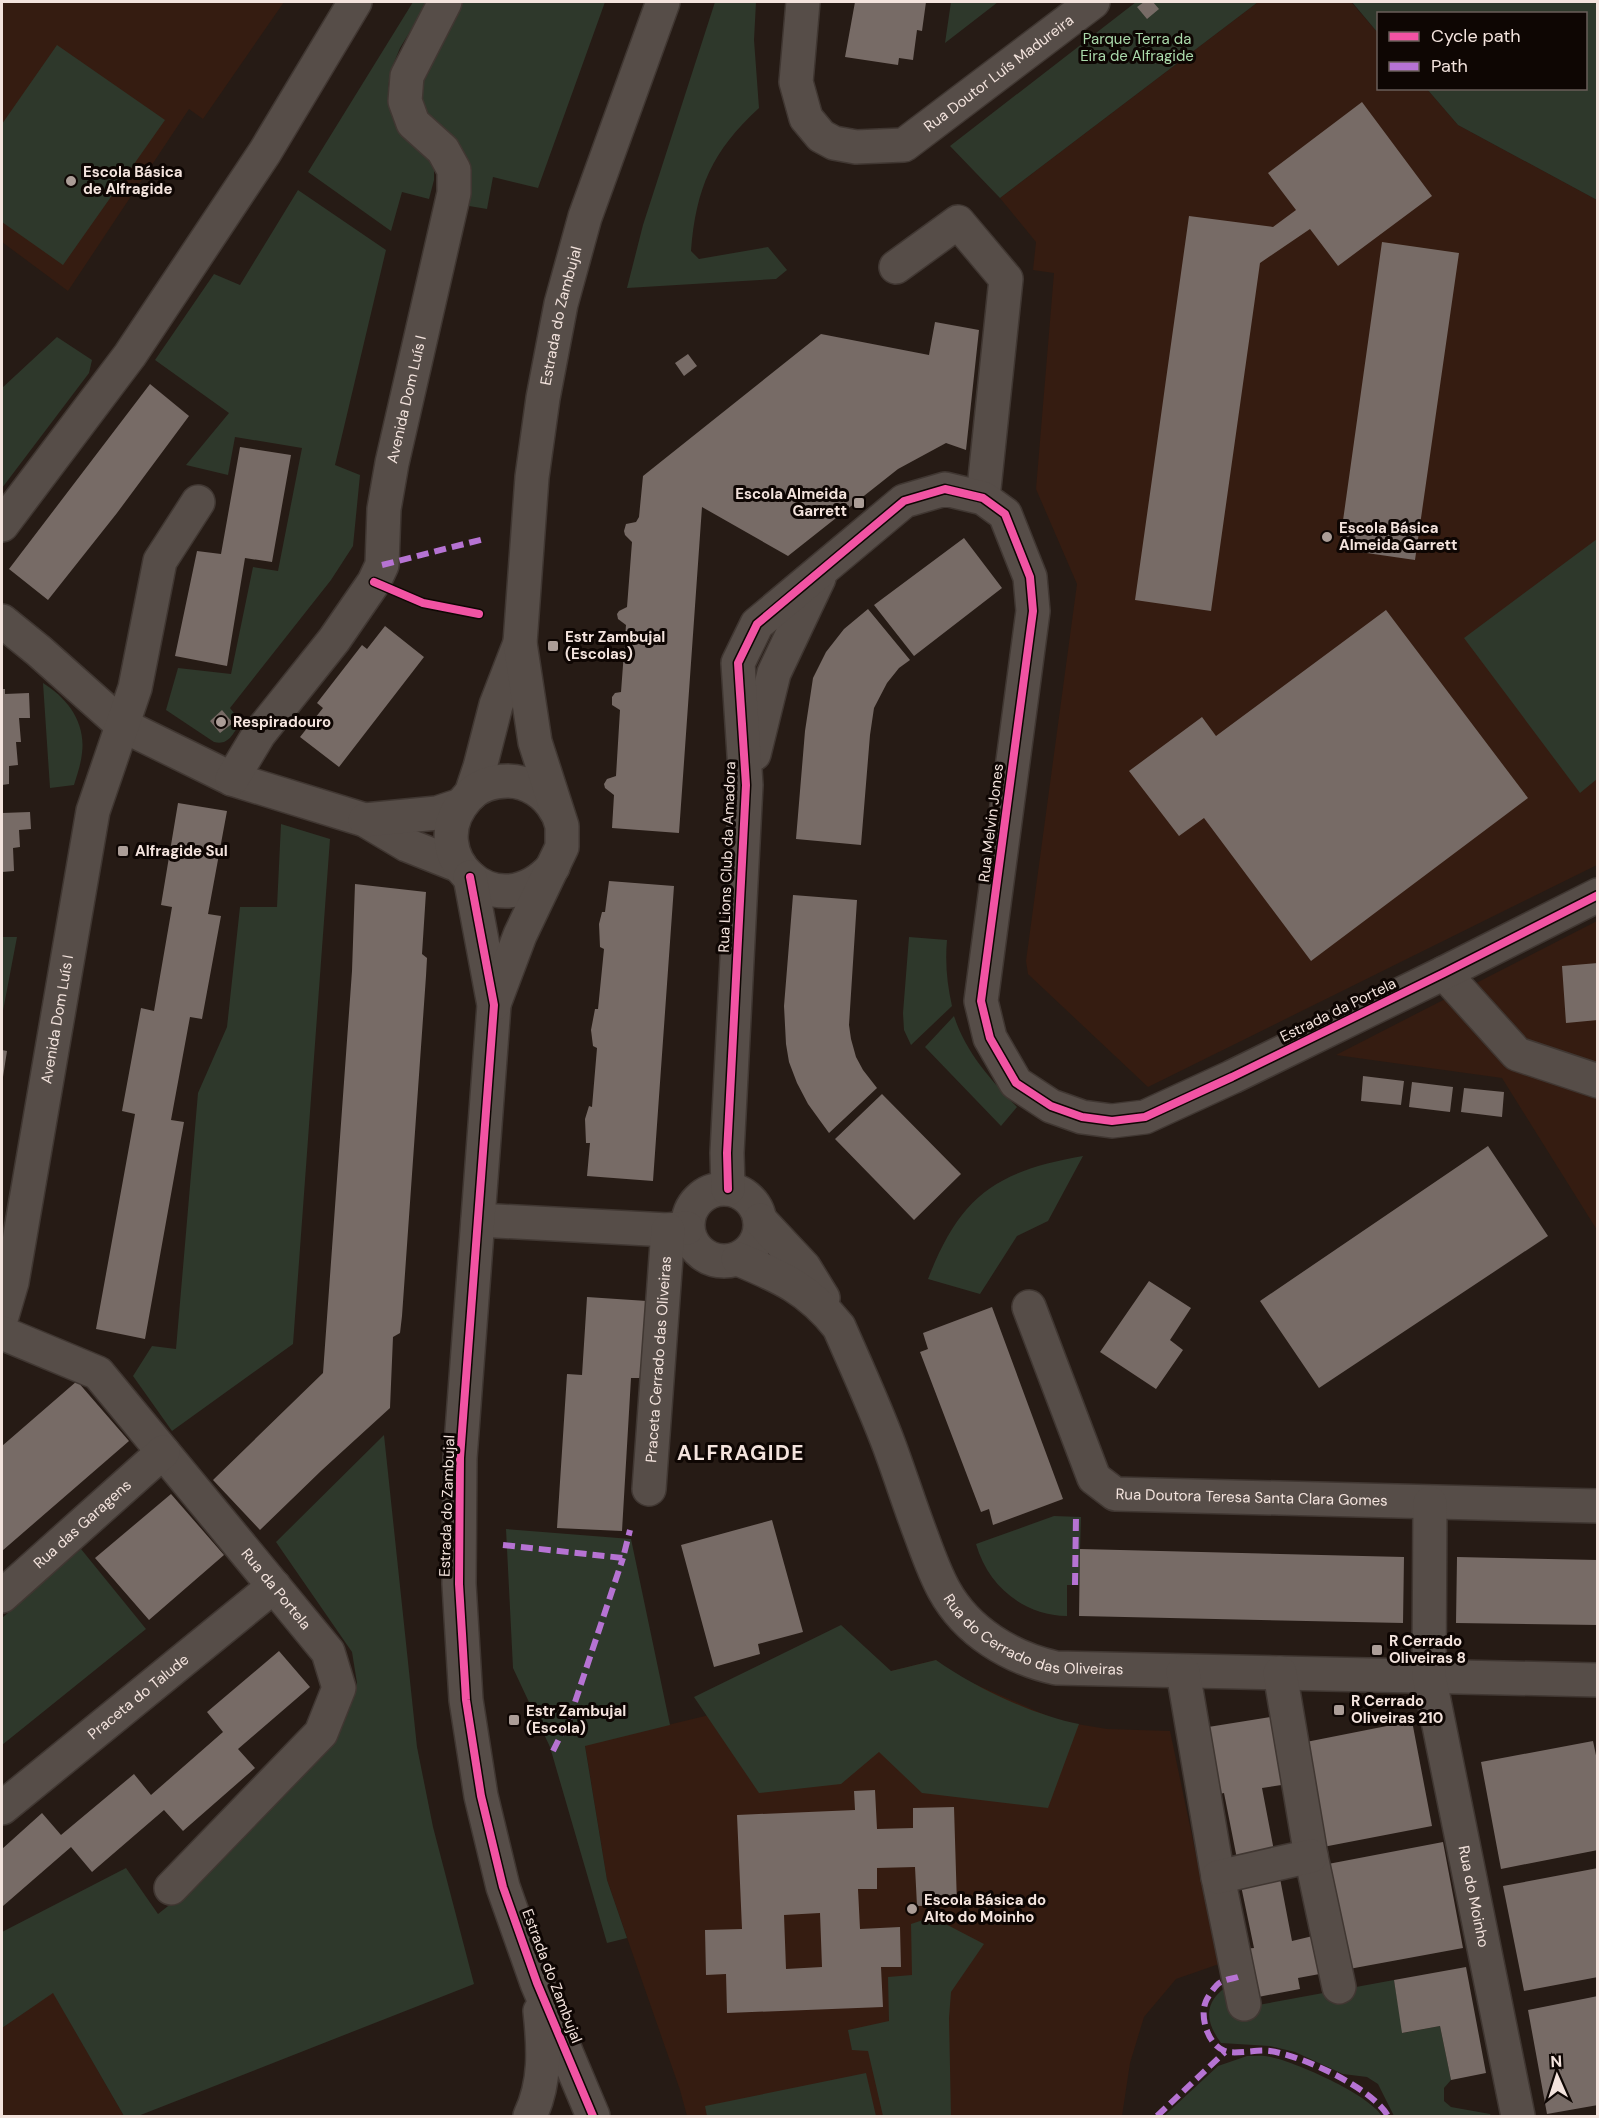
<svg xmlns="http://www.w3.org/2000/svg" width="1599" height="2118" font-family="'DM Sans',sans-serif">
  <style>
    .built { fill: #351c11 }
    .green { fill: #2e382b }
    .building { fill: #776b66; fill-rule: evenodd }
    .lines { fill: none; stroke-linecap: round; stroke-linejoin: round }
    .minor-casing { stroke: #403732; stroke-width: 36 }
    .tertiary-casing { stroke: #403732; stroke-width: 36 }
    .minor { stroke: #564d48; stroke-width: 33 }
    .tertiary { stroke: #564d48; stroke-width: 33 }
    .quiet { stroke: #b673d3; stroke-width: 6; stroke-dasharray: 12 6; stroke-linecap: butt }
    .cycleway-casing { stroke: #0e0603; stroke-width: 11 }
    .cycleway { stroke: #f153a3; stroke-width: 8 }
    .poi-dot { fill: #ab9d97; stroke: #0e0603; stroke-width: 2 }
    .labels { text-anchor: middle; stroke-width: 6; stroke-linejoin: round; paint-order: stroke }
    .park-label { font-size: 15px; fill: #aad9ab; stroke: #0e0603 }
    .street-label { font-size: 15px; fill: #f3e3dd; stroke: #0e0603 }
    .poi-label { font-size: 15px; font-weight: bold; fill: #f3e3dd; stroke: #0e0603; text-anchor: start }
    .district-label { font-size: 21px; font-weight: bold; letter-spacing: 1.5px; fill: #f3e3dd; stroke: #0e0603 }
  </style>
  <rect width="100%" height="100%" fill="#261b15"/>
  <path class="built" d="M2,2h282l-81,117 -14,-10 -121,182 -66,-49z
    M1258,2h93l27,31v55l49,1 31,36 139,75v665l-449,222 -120,-113 -2,-13 51,-377 -41,-95 18,-216 -21,-3 3,-28 -36,-44z
    M1597,921v309l-95,-152 -166,-23z
    M936,1660l23,17 100,44 48,8 63,2 49,233 -43,15 -32,38 -14,46 -8,53h-435l-7,-26 -73,-210 -22,-135z
    M53,1992l71,124h-122v-88z"/>
  <path class="green" d="M413,2h15l-28,46 -7,17 -5,21 4,29 8,19 34,31v15l-5,19 -27,-7 -11,39 -83,-59z
    M459,2h146l-67,186 -45,-11 -6,32 -24,-4 -48,-120z
    M715,2h41l-2,38 5,68c-47,43 -63,80 -68,143l8,8 69,-12 19,23 -11,9 -149,9 16,-63z
    M951,2h47l-53,41z
    M1136,2h122l-258,196 -50,-52z
    M1352,2h245v198l-139,-75 -31,-36 159,-1v-74h-208v19z
    M57,45l108,75 -102,145 -61,-43v-98z
    M298,190l88,60 -51,215 25,10 -7,71 -22,34 -101,128 11,14c-8,11 -12,24 -27,20l-48,-32 12,-42 53,6 22,-107 25,4 24,-123 -67,-11 -7,38 -42,-10 43,-52 -74,-53 59,-86 26,11z
    M57,337l35,23 -3,13 -87,115v-100z
    M1597,539v240l-17,14 -116,-155z
    M43,683c24,15 43,39 39,70 -1,11 -5,22 -8,32l-24,3z
    M281,824l49,15 -37,505 -121,87 -39,-55 19,-30 24,3 22,-256 29,-66 13,-120h37z
    M2,937h15l-15,79z
    M909,937l38,3c-2,23 0,44 5,66l-41,39 -7,-15 -1,-17z
    M954,1016c12,37 37,64 63,91l-16,19 -76,-79z
    M1083,1156l-35,65 -31,15 -37,58 -52,-15c32,-83 68,-108 155,-123z
    M384,1435l33,312 16,80 41,157 -336,132h-14l-71,-123 -51,35v-96l124,-64 32,46 19,-15 169,-182 11,-34 -5,-31 -76,-110z
    M1054,1516l27,1 -2,68h-12v31c-44,-1 -79,-30 -91,-72z
    M506,1529l125,10 39,186 -85,21 22,134 20,58 -20,5 -57,-196 -37,-79z
    M81,1549l65,80 -144,116v-127z
    M841,1625l50,46 45,-11c36,26 99,56 143,64l-31,84 -126,-15 -43,-41 -38,32 -82,9 -65,-96z
    M932,1917l52,27 -33,48 -2,26 2,98h-68l-15,-65 -16,-1 -4,-20 41,-9 -1,-44 24,-2 -1,-51z
    M1394,1980l9,53 37,-7 11,54 -7,8v13l7,6 39,7 1,2h-97l-16,-32 -11,-7 -24,-3 -48,-22 -25,-6 -49,-3c-17,-23 -17,-42 8,-58l13,23z
    M1247,2056c8,0 16,-1 24,1 27,6 97,37 111,59h-218l54,-50z
    M866,2073l10,43h-169l-2,-10z"/>
  <path class="building" d="M855,2h71l-4,29 -5,-1 -4,30 -14,-2 -1,7 -53,-8z
    M1144,2h9l6,7 -12,10 -10,-12z
    M1362,102l70,94 -94,70 -28,-37 -50,34 -49,348 -76,-11 54,-384 84,11 23,-17 -28,-37z
    M1382,242l77,11 -44,307 -76,-11z
    M935,322l44,8 -13,120 -20,-7 -48,26 -110,87 -86,-49 -23,326 -67,-5 2,-33 -9,-7 -1,-4 3,-5 9,-3 4,-66 -8,-5v-8l3,-4 6,-1 5,-67 -8,-6 -1,-5 2,-3 8,-4 5,-65 -7,-7 -1,-4 2,-7 10,-2 3,-5 4,-41 178,-142 108,21z
    M688,354l9,12 -13,10 -9,-13z
    M150,384l39,32 -72,97 -69,87 -39,-31z
    M240,447l51,8 -19,107 -27,-4 -18,108 -52,-10 22,-105 24,3z
    M964,538l38,50 -88,68 -40,-51z
    M868,609l42,51 -11,8 -12,15 -13,25 -4,27 -9,110 -65,-6 9,-108 8,-53 13,-26 18,-23z
    M1386,610l142,188 -217,163 -107,-143 -25,18 -50,-65 73,-54 14,19z
    M385,626l39,31 -85,110 -39,-30 23,-29 -6,-5 45,-58 5,4z
    M2,689h3v5l24,-1 1,25h-11l2,24h-5l2,23 -9,1v18l-7,1z
    M222,710l11,13 -13,10 -10,-12z
    M178,803l49,8 -19,103 13,2 -19,103 -12,-2 -19,103 13,2 -39,217 -49,-10 39,-215 -13,-3 19,-103 13,3 18,-104 -11,-2z
    M30,812l1,17 -12,1 1,17 -7,1 1,23 -12,1v-59z
    M609,881l65,5 -21,295 -66,-5 3,-33h-4l-1,-24 4,-13 3,1 5,-59 -4,-2 -2,-16 4,-21h3l6,-60 -4,-2 -1,-23 3,-12h3z
    M355,884l71,8 -4,62 5,4 -1,18 -24,340 -2,17 -7,4 -3,71 -68,62 -62,60 -47,-50 110,-107 29,-402z
    M793,895l64,5 -8,125 2,14 5,18 7,13 14,18 -48,45 -21,-29 -11,-21 -8,-21 -3,-18 -2,-38z
    M1598,963v57l-32,3 -4,-57z
    M2,1050l5,1 -4,26h-1z
    M1363,1076l41,5 -3,24 -40,-4z
    M1412,1082l41,5 -3,25 -41,-5z
    M1464,1088l40,4 -2,25 -41,-5z
    M882,1094l79,80 -47,46 -79,-81z
    M1488,1146l60,90 -229,152 -59,-87z
    M1149,1281l42,27 -21,32 13,10 -27,39 -56,-37z
    M587,1297l60,4 -5,77h-11l-9,153 -65,-3 10,-154 15,1z
    M992,1307l71,192 -70,26 -4,-16 -8,3 -61,-160 8,-3 -5,-16z
    M77,1381l52,60 -127,110v-105z
    M171,1494l53,61 -75,65 -54,-62z
    M772,1520l31,112 -45,12 2,10 -46,13 -33,-122z
    M1080,1549l324,8 -1,66 -324,-7z
    M1457,1557l141,3v65l-142,-2z
    M279,1651l31,36 -72,62 17,19 -72,63 -19,-21 -72,62 -21,-25 -68,59 -1,-57 40,-36 19,22 73,-61 17,21 72,-63 -16,-20z
    M1276,1716l12,68 -26,4 13,68 -37,8 -14,-71 -14,3 -8,-68z
    M1412,1721l20,105 -109,21 -22,-104z
    M1593,1741l5,24v85l-97,19 -20,-107z
    M875,1790l2,39 36,-1v-20l41,-1 3,98 -40,1 -2,-39 -38,1v21h-19l2,40 40,-2 1,40h-20l2,40 -156,6 -1,-39 -20,1 -1,-45 37,-1 -5,-114 118,-5 -1,-19zM820,1913l2,54 -36,2 -2,-54z
    M1443,1842l20,106 -114,21 -21,-105z
    M1598,1868v109l-74,14 -21,-105z
    M1279,1873l13,68 25,-6 8,38 -27,5 2,11 -47,9 -10,-49 11,-1 -14,-67z
    M1466,1967l20,106 -35,7 -11,-54 -38,7 -8,-53z
    M1598,1996v109l-51,9 -19,-104z"/>
  <g class="lines">
    <g class="minor-casing">
      <g id="minor">
        <path id="s1" d="M803,2l-7,80 10,36 15,18 13,7 22,4 48,-2 189,-143"/>
        <path d="M896,267l62,-45 48,57 -23,219"/>
        <path d="M2,525l128,-170 135,-203 90,-150"/>
        <path d="M2,621l37,30 83,74 110,54 133,41 42,25 53,21"/>
        <path d="M754,754l20,-81 45,-95"/>
        <path id="s2" d="M232,779l27,-45 75,-94 40,-58 8,-17 2,-56 8,-46 62,-270v-23l-11,-20 -30,-27 -8,-22 2,-25 38,-74"/>
        <path d="M365,820l72,-7 24,-8"/>
        <path d="M1444,973l73,81 81,27"/>
        <circle cx="724" cy="1225" r="36"/>
        <path d="M728,1189l-1,-36 19,-368 -8,-122 19,-39 147,-123 41,-12 38,9 22,16 25,63 3,34 -52,390 9,37 26,45 35,23 31,11 30,4 33,-4 87,-40 212,-104 154,-78"/>
        <path d="M478,1220l190,10 19,-2"/>
        <path d="M760,1220l44,47 19,31"/>
        <path id="s3" d="M738,1259c43,18 71,30 101,68 17,39 35,78 50,118 10,27 19,55 29,82 8,21 15,43 26,63 23,42 67,68 112,78l542,12"/>
        <path id="s4" d="M1029,1307l65,171 21,16 483,12"/>
        <path id="s5" d="M2,1316l10,-34 81,-471 42,-123 25,-127 38,-59"/>
        <path id="s6" d="M2,1333l96,40 230,279 11,36 -18,45 -150,155"/>
        <path id="s7" d="M649,1489l19,-259"/>
        <path id="s8" d="M1430,1503l-1,173 89,440"/>
        <path id="s9" d="M2,1596l161,-144"/>
        <path d="M1183,1672l35,205 26,127"/>
        <path d="M1280,1673l31,183 28,131"/>
        <path id="s10" d="M2,1808l272,-222"/>
        <path d="M1218,1877l93,-21"/>
      </g>
    </g>
    <g class="tertiary-casing">
      <g id="tertiary">
        <path d="M471,794l9,-27 16,-62 24,-62"/>
        <path d="M553,867c-57,64 -136,-14 -86,-69 10,-12 26,-17 41,-17 20,0 39,13 48,30"/>
        <path d="M470,877l24,128 -34,453 -1,126 7,116 15,96 22,91 34,96 56,133"/>
        <path id="s11" d="M494,1004l26,-69 42,-88v-21l-27,-84 -15,-99 12,-166 11,-79 18,-94 24,-87 78,-215"/>
        <path d="M530,2116c16,-34 14,-68 10,-105"/>
      </g>
    </g>
    <use href="#minor" class="minor"/>
    <use href="#tertiary" class="tertiary"/>
    <path class="quiet" d="M382,565l102,-26
      M503,1545l120,13 7,-28
      M1075,1585l1,-69
      M553,1751l17,-34 53,-159
      M1238,1977c-6,2 -17,3 -21,8 -4,4 -11,14 -12,19 -5,15 4,42 20,47 9,4 33,-2 45,0 33,5 102,37 118,65
      M1157,2116l68,-64"/>
    <g class="cycleway-casing">
      <path id="cycleway" d="M374,582l49,21 56,11
        M470,877l24,128 -34,453 -1,126 7,116 15,96 22,91 34,96 56,133
        M728,1189l-1,-36 19,-368 -8,-122 19,-39 147,-123 41,-12 38,9 22,16 25,63 3,34 -52,390 9,37 26,45 35,23 31,11 30,4 33,-4 87,-40 212,-104 154,-78"/>
    </g>
    <use href="#cycleway" class="cycleway"/>
  </g>
  <g class="poi-dot">
    <circle cx="71" cy="181" r="6"/>
    <rect x="853" y="497" width="12" height="12" rx="3"/>
    <circle cx="1327" cy="537" r="6"/>
    <rect x="547" y="640" width="12" height="12" rx="3"/>
    <circle cx="221" cy="722" r="6"/>
    <rect x="117" y="845" width="12" height="12" rx="3"/>
    <rect x="1371" y="1644" width="12" height="12" rx="3"/>
    <rect x="1333" y="1704" width="12" height="12" rx="3"/>
    <rect x="508" y="1714" width="12" height="12" rx="3"/>
    <circle cx="912" cy="1909" r="6"/>
  </g>
  <g class="labels">
    <g class="park-label">
      <text x="1137" y="44">Parque Terra da<tspan x="1137" dy="17">Eira de Alfragide</tspan></text>
    </g>
    <g class="street-label">
      <text dy="5" stroke="none"><textPath href="#s1" startOffset="345">Rua Doutor Luís Madureira</textPath></text>
      <text dy="5" stroke="none"><textPath href="#s11" startOffset="711">Estrada do Zambujal</textPath></text>
      <text dy="5" stroke="none"><textPath href="#s2" startOffset="430">Avenida Dom Luís I</textPath></text>
      <text transform="translate(991 823) rotate(-83)" y="5">Rua Melvin Jones</text>
      <text transform="translate(727 857) rotate(-88)" y="5">Rua Lions Club da Amadora</text>
      <text transform="translate(1338 1010) rotate(-26)" y="5">Estrada da Portela</text>
      <text dy="5" stroke="none"><textPath href="#s5" startOffset="302">Avenida Dom Luís I</textPath></text>
      <text dy="5" stroke="none"><textPath href="#s7" startOffset="130">Praceta Cerrado das Oliveiras</textPath></text>
      <text dy="5" stroke="none"><textPath href="#s4" startOffset="346">Rua Doutora Teresa Santa Clara Gomes</textPath></text>
      <text transform="translate(447 1506) rotate(-88)" y="5">Estrada do Zambujal</text>
      <text dy="5" stroke="none"><textPath href="#s9" startOffset="108">Rua das Garagens</textPath></text>
      <text dy="5" stroke="none"><textPath href="#s6" startOffset="384">Rua da Portela</textPath></text>
      <text dy="5" stroke="none"><textPath href="#s3" startOffset="514">Rua do Cerrado das Oliveiras</textPath></text>
      <text dy="5" stroke="none"><textPath href="#s10" startOffset="176">Praceta do Talude</textPath></text>
      <text dy="5" stroke="none"><textPath href="#s8" startOffset="398">Rua do Moinho</textPath></text>
      <text transform="translate(552 1976) rotate(69)" y="5">Estrada do Zambujal</text>
    </g>
    <g class="poi-label">
      <text x="83" y="177">Escola Básica<tspan x="83" dy="17">de Alfragide</tspan></text>
      <text x="847" y="499" text-anchor="end">Escola Almeida<tspan x="847" dy="17">Garrett</tspan></text>
      <text x="1339" y="533">Escola Básica<tspan x="1339" dy="17">Almeida Garrett</tspan></text>
      <text x="565" y="642">Estr Zambujal<tspan x="565" dy="17">(Escolas)</tspan></text>
      <text x="233" y="727">Respiradouro</text>
      <text x="135" y="856">Alfragide Sul</text>
      <text x="1389" y="1646">R Cerrado<tspan x="1389" dy="17">Oliveiras 8</tspan></text>
      <text x="1351" y="1706">R Cerrado<tspan x="1351" dy="17">Oliveiras 210</tspan></text>
      <text x="526" y="1716">Estr Zambujal<tspan x="526" dy="17">(Escola)</tspan></text>
      <text x="924" y="1905">Escola Básica do<tspan x="924" dy="17">Alto do Moinho</tspan></text>
    </g>
    <g class="district-label">
      <text x="741" y="1460">ALFRAGIDE</text>
    </g>
  </g>
  <rect width="1599" height="2118" fill="none" stroke="#f3e3dd" stroke-width="6"/>
  <rect x="1377" y="12" width="210" height="78" fill="#0e0603" stroke="#6a5e5a" stroke-width="1.5"/>
  <rect x="1389" y="32" width="30" height="9" fill="#f153a3" stroke="#6a5e5a" stroke-width="1.5"/>
  <text x="1431" y="42" font-size="18" fill="#f3e3dd">Cycle path</text>
  <rect x="1389" y="62" width="30" height="9" fill="#b673d3" stroke="#6a5e5a" stroke-width="1.5"/>
  <text x="1431" y="72" font-size="18" fill="#f3e3dd">Path</text>
  <g transform="translate(1557 2076) rotate(357)" stroke="#0e0603" stroke-width="4.5" paint-order="stroke">
  <path d="M0-4.5L10 22L0 15L-10 22Z" fill="#f3e3dd"/>
  <text y="-9" font-size="16" font-weight="bold" text-anchor="middle" fill="#f3e3dd">N</text>
  </g>
</svg>
